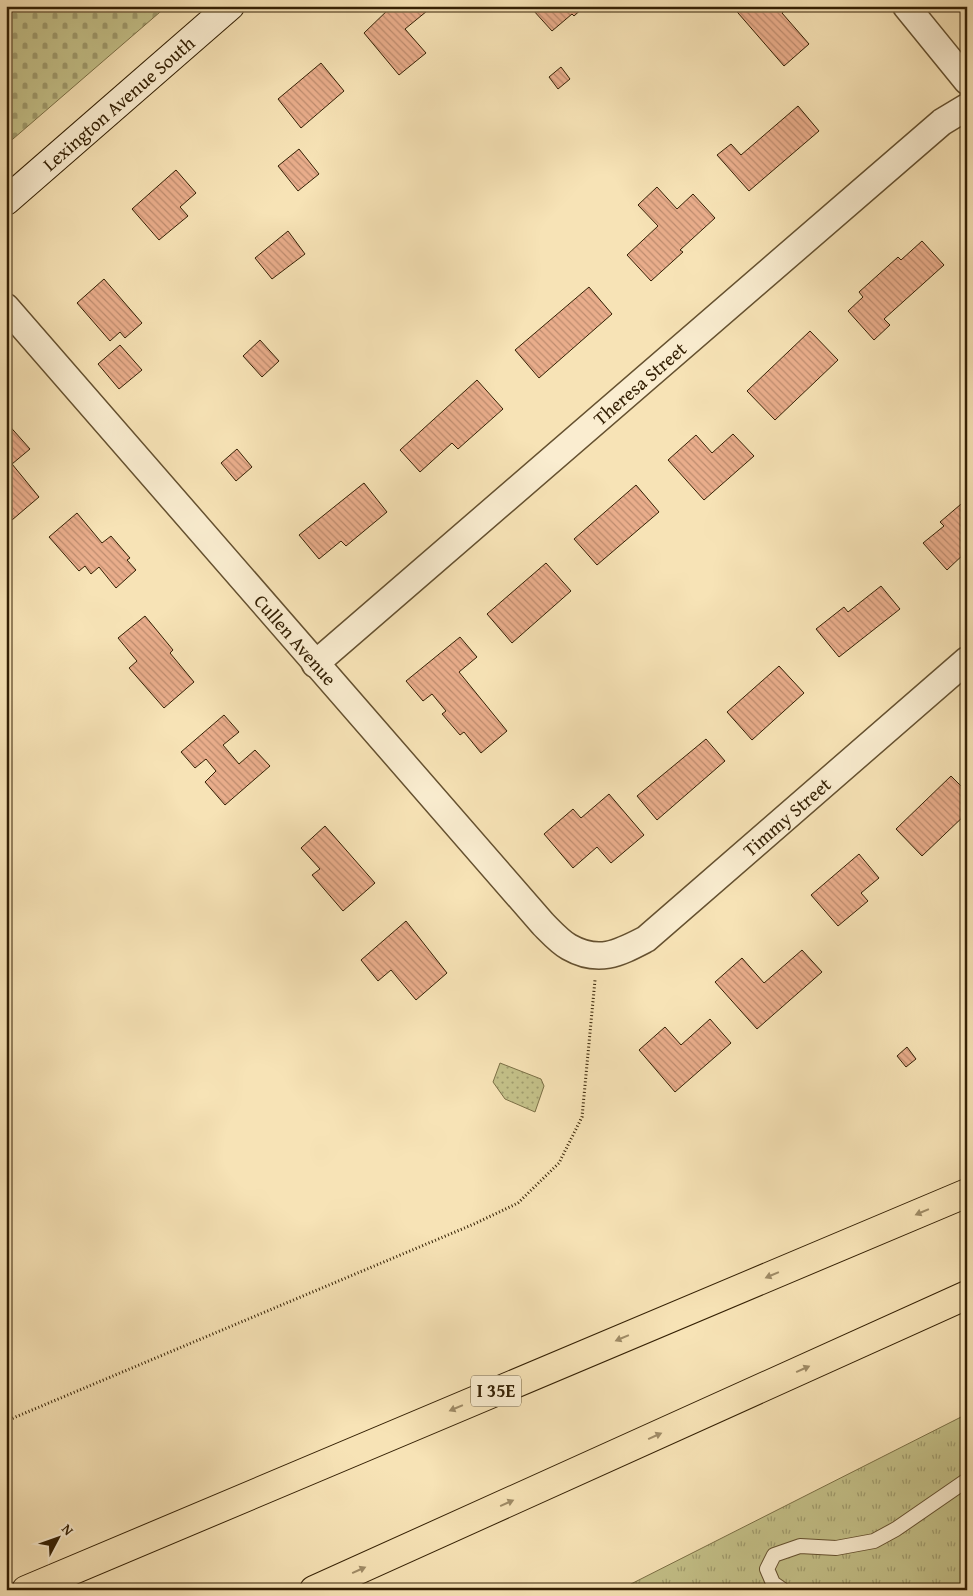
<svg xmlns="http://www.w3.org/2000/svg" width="973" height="1596" viewBox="0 0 973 1596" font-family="'Gentium Book Plus',serif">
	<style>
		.grass { fill: url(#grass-tufts); stroke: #7c7046 }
		.cemetery { fill: url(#cemetery-stones); stroke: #7c7046 }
		.park { fill: url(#park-dots); stroke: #7c7046 }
		.building { fill: url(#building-back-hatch); stroke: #342004 }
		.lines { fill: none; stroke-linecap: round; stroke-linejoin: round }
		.lane-casing { stroke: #655130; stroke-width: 16 }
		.street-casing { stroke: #655130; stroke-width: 29 }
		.secondary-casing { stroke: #342004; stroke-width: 30 }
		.highway-casing { stroke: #342004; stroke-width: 30 }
		.path { stroke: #342004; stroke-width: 3; stroke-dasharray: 1 2.5; stroke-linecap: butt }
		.lane { stroke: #faedd0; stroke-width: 14 }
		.street { stroke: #faedd0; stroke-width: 26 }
		.secondary { stroke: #faedd0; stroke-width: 28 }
		.highway { stroke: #f7e3b6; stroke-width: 28 }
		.oneway { fill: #9f8b66 }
		.labels { text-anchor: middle; stroke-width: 5; stroke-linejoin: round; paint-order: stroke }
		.shield { fill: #faedd0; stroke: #6f5e41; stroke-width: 1 }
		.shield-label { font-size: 18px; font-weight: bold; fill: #342004 }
		.street-label { font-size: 19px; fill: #342004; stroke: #faedd0 }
	</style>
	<defs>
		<pattern id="grass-tufts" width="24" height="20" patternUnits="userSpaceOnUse" patternTransform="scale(1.25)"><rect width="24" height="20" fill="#c4c189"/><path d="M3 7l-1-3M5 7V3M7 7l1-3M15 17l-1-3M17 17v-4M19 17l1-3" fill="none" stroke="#a09c6e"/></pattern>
		<pattern id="cemetery-stones" width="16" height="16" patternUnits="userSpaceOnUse" patternTransform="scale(1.25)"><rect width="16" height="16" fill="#c4c189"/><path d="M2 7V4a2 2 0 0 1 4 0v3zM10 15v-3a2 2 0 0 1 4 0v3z" fill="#a09c6e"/></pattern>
		<pattern id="park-dots" width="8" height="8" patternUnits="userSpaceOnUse" patternTransform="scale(1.25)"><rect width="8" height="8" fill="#c4c189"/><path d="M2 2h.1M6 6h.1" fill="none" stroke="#a09c6e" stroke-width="1.8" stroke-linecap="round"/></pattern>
		<pattern id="building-back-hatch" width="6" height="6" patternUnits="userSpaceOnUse" patternTransform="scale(1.25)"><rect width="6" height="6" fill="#e9ad8b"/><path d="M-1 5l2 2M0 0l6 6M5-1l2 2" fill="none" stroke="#be8c6f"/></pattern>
	</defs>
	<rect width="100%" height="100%" fill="#f7e3b6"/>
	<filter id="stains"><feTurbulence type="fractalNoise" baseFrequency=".004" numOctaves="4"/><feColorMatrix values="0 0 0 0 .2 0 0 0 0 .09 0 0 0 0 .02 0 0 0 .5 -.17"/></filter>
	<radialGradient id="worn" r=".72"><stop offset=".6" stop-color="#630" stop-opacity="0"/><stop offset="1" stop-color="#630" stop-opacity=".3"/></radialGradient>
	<path class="grass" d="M967,1414v176h-336l-4,-4z"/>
	<path class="cemetery" d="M6,6h161l-161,139z"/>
	<path class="park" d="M500,1063l41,16 3,7 -9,26 -30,-13 -12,-17z"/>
	<g class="building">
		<path d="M392,6h30l5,5 -22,18 21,24 -27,22 -35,-42z"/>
		<path d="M538,6h47l-11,10 -2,-2 -20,17 -19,-21z"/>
		<path d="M732,6h58l-8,7 27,31 -25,22z"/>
		<path d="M321,63l23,28 -43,37 -23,-29z"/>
		<path d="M561,67l9,12 -12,10 -9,-12z"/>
		<path d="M798,106l21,25 -70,60 -32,-36 14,-11 10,11z"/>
		<path d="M299,149l20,25 -21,17 -20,-25z"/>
		<path d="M176,170l20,23 -16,14 8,9 -29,24 -27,-31z"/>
		<path d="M657,187l20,22 16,-15 22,24 -35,32 3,2 -32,29 -24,-26 31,-29 -20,-21z"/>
		<path d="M288,231l17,23 -33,25 -17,-21z"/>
		<path d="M922,241l22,24 -60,54 6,6 -16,15 -26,-29 15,-14 -4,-5 39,-35 3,3z"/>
		<path d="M104,279l38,44 -17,15 -5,-6 -10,9 -33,-38z"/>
		<path d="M589,287l23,27 -73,64 -24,-28z"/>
		<path d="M810,331l28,29 -63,60 -28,-29z"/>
		<path d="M260,340l19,21 -17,16 -19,-21z"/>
		<path d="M120,345l22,25 -23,19 -21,-25z"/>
		<path d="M477,380l26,29 -45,40 -6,-6 -32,29 -20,-22z"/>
		<path d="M6,422l24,27 -18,15 27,33 -27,23 -6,-7z"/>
		<path d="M733,434l21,22 -50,44 -36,-40 28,-25 16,18z"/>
		<path d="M237,449l15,18 -16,14 -15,-18z"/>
		<path d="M364,483l23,29 -41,34 -5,-5 -22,18 -20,-24z"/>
		<path d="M636,485l23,27 -62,53 -23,-26z"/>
		<path d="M967,499v52l-20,19 -24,-27 21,-17 -4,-4z"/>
		<path d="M77,513l25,30 9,-7 19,22 -3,2 9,10 -20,18 -17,-21 -8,7 -6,-8 -6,5 -30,-34z"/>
		<path d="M546,563l25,28 -59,52 -25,-29z"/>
		<path d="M881,586l19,23 -61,48 -23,-28 28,-22 4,5z"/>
		<path d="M145,616l28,34 -3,3 24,29 -30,26 -35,-40 8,-7 -19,-23z"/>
		<path d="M460,637l17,20 -18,15 48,59 -26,22 -17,-21 -4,3 -18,-21 4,-3 -14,-17 -9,7 -17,-20z"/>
		<path d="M779,666l25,27 -52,47 -25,-28z"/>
		<path d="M224,715l15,17 -16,13 16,19 16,-14 15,16 -45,39 -20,-23 11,-11 -10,-12 -11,9 -14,-16z"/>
		<path d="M706,739l19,22 -68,59 -20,-24z"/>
		<path d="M951,776l16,16v21l-45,43 -26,-27z"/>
		<path d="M609,794l35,41 -33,28 -14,-16 -24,21 -29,-34 29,-25 8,9z"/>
		<path d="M325,826l50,57 -32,28 -31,-36 8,-6 -19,-21z"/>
		<path d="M859,854l20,24 -18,15 7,8 -30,25 -27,-31z"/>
		<path d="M406,921l41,52 -31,27 -25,-30 -13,11 -17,-21z"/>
		<path d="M802,950l20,22 -65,57 -42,-47 27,-24 22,25z"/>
		<path d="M710,1019l21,24 -56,49 -36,-42 26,-23 16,18z"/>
		<path d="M907,1047l9,12 -10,8 -9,-11z"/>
	</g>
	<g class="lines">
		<defs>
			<path id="lane" d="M783,1590l-10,-7 -6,-14 7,-14 26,-9 36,2 38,-7 22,-12 71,-49"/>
			<g id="street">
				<path d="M906,6l61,75"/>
				<path id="s1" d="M6,307l537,617c8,8 17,18 26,23 30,17 50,6 77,-8l321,-279"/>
				<path id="s2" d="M315,664l627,-542 25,-15"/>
			</g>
			<g id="secondary">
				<path id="s3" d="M6,201l224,-195"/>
			</g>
			<g id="highway">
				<path d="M26,1590l941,-397"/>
				<path d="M314,1590l653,-295"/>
			</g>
		</defs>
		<use href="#lane" class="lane-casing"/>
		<use href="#street" class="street-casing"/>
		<use href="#secondary" class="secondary-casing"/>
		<use href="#highway" class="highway-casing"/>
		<path class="path" d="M6,1421l468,-197 44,-21 41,-40 23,-46 13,-137"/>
		<use href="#lane" class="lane"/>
		<use href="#street" class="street"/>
		<use href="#secondary" class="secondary"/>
		<use href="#highway" class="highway"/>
	</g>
	<defs><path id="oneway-solid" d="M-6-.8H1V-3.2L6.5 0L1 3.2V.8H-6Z" transform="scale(1.25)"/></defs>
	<g class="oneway">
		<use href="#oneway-solid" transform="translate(922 1212) rotate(157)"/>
		<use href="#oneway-solid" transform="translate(772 1275) rotate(157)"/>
		<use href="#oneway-solid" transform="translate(622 1338) rotate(157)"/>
		<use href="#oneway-solid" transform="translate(803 1369) rotate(-24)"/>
		<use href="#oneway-solid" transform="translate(456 1408) rotate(157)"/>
		<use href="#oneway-solid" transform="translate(655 1436) rotate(-24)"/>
		<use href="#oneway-solid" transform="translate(507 1503) rotate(-24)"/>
		<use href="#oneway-solid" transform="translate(359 1570) rotate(-24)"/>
	</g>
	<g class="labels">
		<rect class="shield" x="471" y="1375.5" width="50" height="31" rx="4"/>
		<g class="shield-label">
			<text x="496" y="1397">I 35E</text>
		</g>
		<g class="street-label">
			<text dy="7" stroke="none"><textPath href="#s3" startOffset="149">Lexington Avenue South</textPath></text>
			<text dy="7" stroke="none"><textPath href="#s2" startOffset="429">Theresa Street</textPath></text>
			<text dy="7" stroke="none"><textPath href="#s1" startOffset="441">Cullen Avenue</textPath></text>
			<text dy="7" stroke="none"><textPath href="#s1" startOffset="1121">Timmy Street</textPath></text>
		</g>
	</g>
	<rect width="973" height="1596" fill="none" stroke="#f7e3b6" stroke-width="25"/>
	<rect x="8" y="8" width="958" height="1581" fill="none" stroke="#342004" stroke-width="2.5"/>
	<rect x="12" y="12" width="948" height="1571" fill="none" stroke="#342004"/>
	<g transform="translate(58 1538) rotate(49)" stroke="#faedd0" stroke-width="4" paint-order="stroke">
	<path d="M0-4L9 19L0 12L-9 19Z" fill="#342004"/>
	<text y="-8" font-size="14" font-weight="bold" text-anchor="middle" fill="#342004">N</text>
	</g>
	<rect width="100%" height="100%" filter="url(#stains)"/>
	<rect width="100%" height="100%" fill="url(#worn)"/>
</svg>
